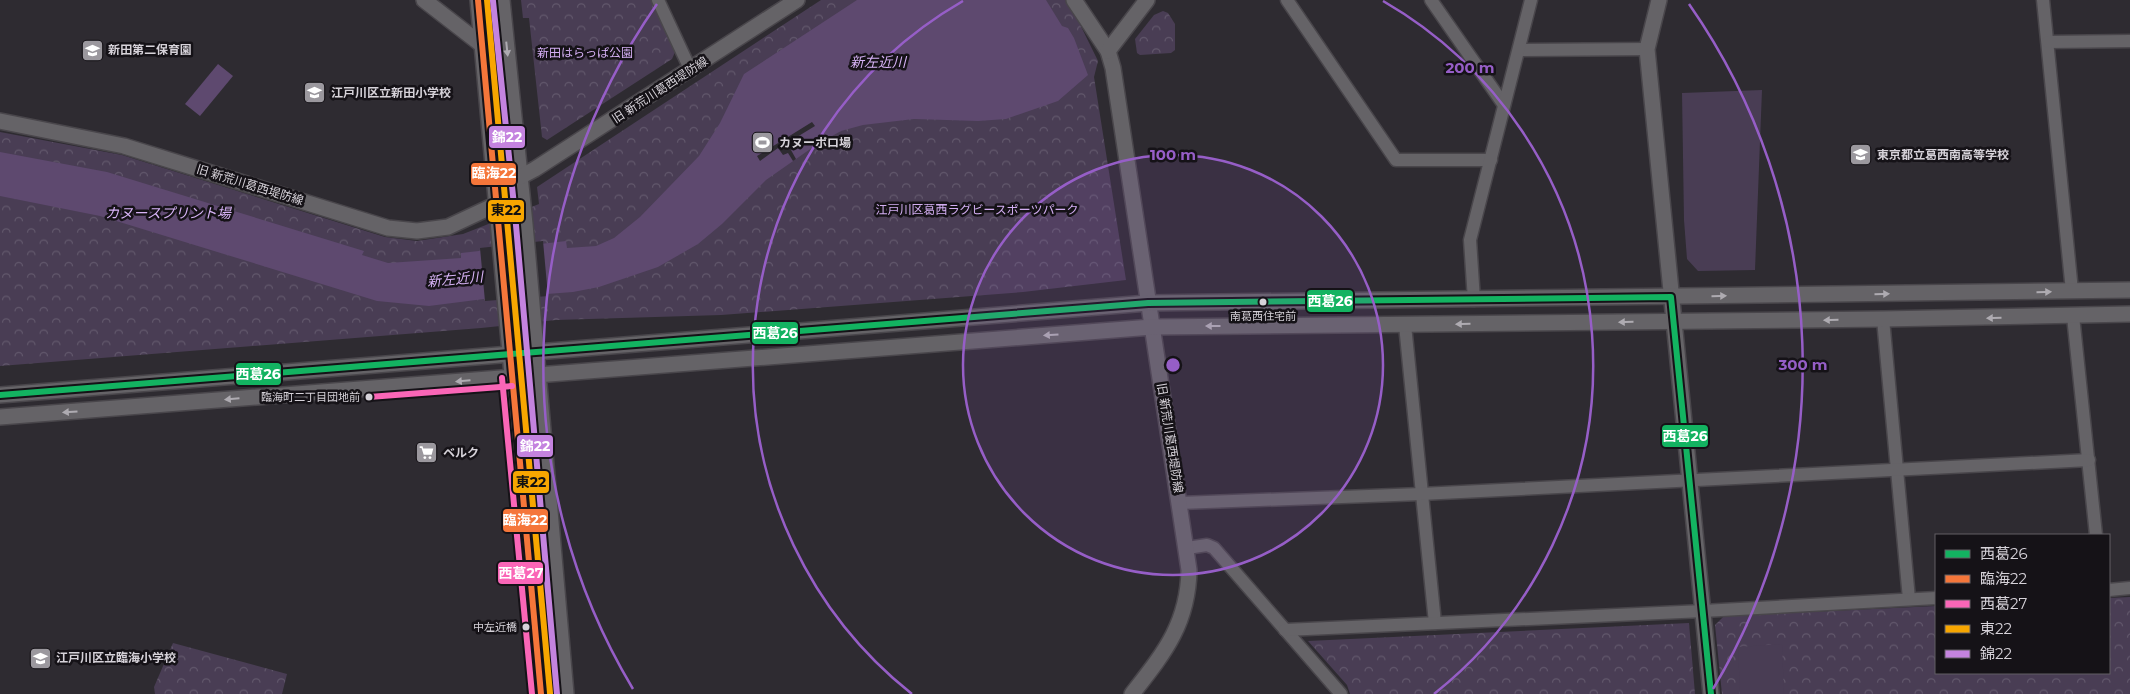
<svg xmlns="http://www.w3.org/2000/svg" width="2130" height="694" viewBox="0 0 2130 694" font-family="Montserrat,'Noto Sans JP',sans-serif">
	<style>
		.forest { fill: url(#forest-crowns) }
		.pitch { fill: #493d54 }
		.water { fill: #5e496f }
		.pier { fill: #2e2b31 }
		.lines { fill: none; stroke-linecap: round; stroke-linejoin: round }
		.minor-casing { stroke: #49464b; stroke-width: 15 }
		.tertiary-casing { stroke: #49464b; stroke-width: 18 }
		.minor { stroke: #656367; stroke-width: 12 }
		.tertiary { stroke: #656367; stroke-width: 15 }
		.bus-1-casing { stroke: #151217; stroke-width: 10 }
		.bus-2-casing { stroke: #151217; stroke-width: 10 }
		.bus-3-casing { stroke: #151217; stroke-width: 10 }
		.bus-4-casing { stroke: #151217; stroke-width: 10 }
		.bus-5-casing { stroke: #151217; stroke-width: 10 }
		.bus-1 { stroke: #13b361; stroke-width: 6 }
		.bus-2 { stroke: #f5763a; stroke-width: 6 }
		.bus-3 { stroke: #fa66b7; stroke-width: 6 }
		.bus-4 { stroke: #f7a600; stroke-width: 6 }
		.bus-5 { stroke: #c483df; stroke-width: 6 }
		.oneway { fill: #aeabb1 }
		.ring { fill: none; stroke: #965ec7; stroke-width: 2.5 }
		.bus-dot { fill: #d6d2d9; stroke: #151217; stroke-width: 2 }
		.labels { text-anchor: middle; stroke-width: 5; stroke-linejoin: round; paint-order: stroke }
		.bus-label { font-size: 11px; fill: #d6d2d9; stroke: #151217; text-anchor: end }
		.poi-label { font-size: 12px; font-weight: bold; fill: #d6d2d9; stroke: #151217; text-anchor: start }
		.park-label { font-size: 12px; fill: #d3aef2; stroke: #151217 }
		.street-label { font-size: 12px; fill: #d6d2d9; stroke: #151217 }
		.water-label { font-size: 14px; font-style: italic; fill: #d7b3f6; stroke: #151217 }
		.centre { fill: #965ec7; stroke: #151217; stroke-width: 2.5 }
		.ring-label { font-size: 15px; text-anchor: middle; font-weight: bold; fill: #965ec7; stroke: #151217; stroke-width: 5; stroke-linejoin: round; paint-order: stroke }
		.line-badge { stroke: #151217; stroke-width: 2 }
		.badge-label { font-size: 14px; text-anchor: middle; font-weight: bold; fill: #fff }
		.pale-badge-label { font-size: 14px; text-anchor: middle; font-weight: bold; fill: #111 }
	</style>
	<defs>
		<pattern id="forest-crowns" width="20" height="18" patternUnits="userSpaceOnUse" patternTransform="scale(1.25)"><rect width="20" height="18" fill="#493d54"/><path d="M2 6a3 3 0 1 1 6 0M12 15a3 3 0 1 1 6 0" fill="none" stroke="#62586c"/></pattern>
	</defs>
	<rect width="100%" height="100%" fill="#2e2b31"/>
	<g class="forest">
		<path d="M521,0h131l23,52 -3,7 -125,81 -5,-3 -13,-119h-6z"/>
		<path d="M821,0h247l30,61 -4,16 32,203 -103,12 -302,23 -165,5 -75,8 -481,38v-234l122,23 263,82 32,4 46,-7 76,-30 -2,-17z"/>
		<path d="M1163,11l5,2 7,11v26l-4,3 -31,2 -3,-2 -2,-14 19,-24z"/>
		<path d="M2130,597v97h-408l-7,-69 9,-9 212,-10v67h173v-75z"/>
		<path d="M1689,623l6,71h-345l-3,-9 -39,-44z"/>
		<path d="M173,643l114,31 -5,20h-127l-1,-7z"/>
	</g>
	<g class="pitch">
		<path d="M1762,90l-7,180 -57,1 -11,-12 -3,-39 -2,-127z"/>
		<path d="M1782,644l2,50h-44l-2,-47z"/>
	</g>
	<g class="water">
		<path d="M857,0h189l16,26 6,2 6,10 14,37 -30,26 -52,18 -28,2 -64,-2 -51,6 -22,6 -25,14 -50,35 -44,44 -24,20 -40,23 -59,20 -26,5 -89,7 -55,7 -52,-5 -277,-85 -100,-20v-44l107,20 257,79 -2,4 26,8 73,-5v-5l105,-12 1,7 29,-2 18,-8 26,-21 59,-61 21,-33 24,-49z"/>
		<path d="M218,64l15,12 -33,40 -15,-12z"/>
	</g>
	<g class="pier">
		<path d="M812,122l3,4 -18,11 5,7 -11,6 5,9 -3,2 -5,-8 -5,2 -5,-7 -18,13 -3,-5z"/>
		<path d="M543,241l5,55 -63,5 -5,-53z"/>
	</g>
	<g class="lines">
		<defs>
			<g id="minor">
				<path d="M658,0l33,71"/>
				<path d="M1287,0l109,160h95"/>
				<path d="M1431,0l73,105"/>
				<path d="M2043,0l29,291"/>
				<path d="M2048,42l82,-1"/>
				<path d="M1519,50l128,-1"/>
				<path d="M1474,300l-4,-60 61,-240"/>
				<path d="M2073,316l23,219"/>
				<path d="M1883,319l26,280"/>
				<path d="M1405,325l30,298"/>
				<path d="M1180,503l241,-9 668,-34"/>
				<path d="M1187,548l20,-3 7,3 127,146"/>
				<path d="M2109,590l21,-2"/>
				<path d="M1285,630l418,-19 233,-13"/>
			</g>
			<g id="tertiary">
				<path d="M424,0l58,45"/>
				<path d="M478,0l63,694"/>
				<path d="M502,0l23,224 41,470"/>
				<path d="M1074,0l34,51 5,17 76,502c-1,54 -25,83 -57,124"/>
				<path d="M1659,0l-12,49 64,645"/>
				<path d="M1108,51l39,-51"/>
				<path d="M0,121l124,25 264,82 29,3 31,-4 49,-23"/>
				<path d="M520,177l15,-8 262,-169"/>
				<path d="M0,395l1148,-92 982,-13"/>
				<path d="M0,417l1152,-90 731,-8 247,-5"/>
			</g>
		</defs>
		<use href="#minor" class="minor-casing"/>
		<use href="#tertiary" class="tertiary-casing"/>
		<use href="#minor" class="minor"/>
		<use href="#tertiary" class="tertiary"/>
		<defs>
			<path id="bus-1" d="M0,395l1148,-92 523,-6 40,397"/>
			<path id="bus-2" d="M478,0l63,694"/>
			<g id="bus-3">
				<path d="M502,378l30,316"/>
				<path d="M369,397l143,-11"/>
			</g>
			<path id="bus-4" d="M487,0l63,693"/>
			<path id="bus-5" d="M493,1l23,224 41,469"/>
		</defs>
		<use href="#bus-1" class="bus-1-casing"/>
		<use href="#bus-2" class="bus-2-casing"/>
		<use href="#bus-3" class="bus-3-casing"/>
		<use href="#bus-4" class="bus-4-casing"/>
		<use href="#bus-5" class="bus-5-casing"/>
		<use href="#bus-1" class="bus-1"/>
		<use href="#bus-2" class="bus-2"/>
		<use href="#bus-3" class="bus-3"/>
		<use href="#bus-4" class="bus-4"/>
		<use href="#bus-5" class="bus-5"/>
	</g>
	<defs><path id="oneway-solid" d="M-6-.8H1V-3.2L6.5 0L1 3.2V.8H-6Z" transform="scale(1.25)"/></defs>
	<g class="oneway">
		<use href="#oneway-solid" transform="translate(507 49) rotate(84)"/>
		<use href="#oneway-solid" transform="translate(2044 292) rotate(-1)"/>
		<use href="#oneway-solid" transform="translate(1882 294) rotate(-1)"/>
		<use href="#oneway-solid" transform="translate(1719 296) rotate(-1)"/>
		<use href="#oneway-solid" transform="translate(1994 318) rotate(179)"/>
		<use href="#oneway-solid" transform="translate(1831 320) rotate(179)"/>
		<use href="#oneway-solid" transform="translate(1626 322) rotate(179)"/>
		<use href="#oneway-solid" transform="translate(1463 324) rotate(179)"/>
		<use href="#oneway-solid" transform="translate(1213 326) rotate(180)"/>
		<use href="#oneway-solid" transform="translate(1051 335) rotate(176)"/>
		<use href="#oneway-solid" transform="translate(463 381) rotate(175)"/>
		<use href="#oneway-solid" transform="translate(232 399) rotate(175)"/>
		<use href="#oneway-solid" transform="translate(70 412) rotate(176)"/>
	</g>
	<circle cx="1173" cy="365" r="210" fill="#965ec7" fill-opacity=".12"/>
	<g class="ring">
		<circle cx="1173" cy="365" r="210"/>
		<path d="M912 694A420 420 0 0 1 963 1M1383 1A420 420 0 0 1 1434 694"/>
		<path d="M633 689A630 630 0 0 1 657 4M1689 4A630 630 0 0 1 1713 689"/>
	</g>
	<defs>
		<symbol id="school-square" viewBox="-11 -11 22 22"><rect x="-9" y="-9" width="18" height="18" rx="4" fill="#9b989e" stroke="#151217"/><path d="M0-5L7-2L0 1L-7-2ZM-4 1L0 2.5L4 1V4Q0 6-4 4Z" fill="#fff"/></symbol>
		<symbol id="stadium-square" viewBox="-11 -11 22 22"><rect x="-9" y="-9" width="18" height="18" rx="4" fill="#9b989e" stroke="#151217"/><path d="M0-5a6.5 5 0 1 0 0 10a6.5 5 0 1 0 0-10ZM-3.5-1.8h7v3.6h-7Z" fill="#fff"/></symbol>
		<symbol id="supermarket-square" viewBox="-11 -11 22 22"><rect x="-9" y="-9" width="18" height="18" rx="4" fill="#9b989e" stroke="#151217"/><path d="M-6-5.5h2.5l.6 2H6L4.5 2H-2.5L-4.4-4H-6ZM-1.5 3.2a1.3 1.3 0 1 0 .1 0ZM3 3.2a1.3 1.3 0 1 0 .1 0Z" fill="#fff"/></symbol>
	</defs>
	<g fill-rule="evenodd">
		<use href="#school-square" x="80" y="38" width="25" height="25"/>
		<use href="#school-square" x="302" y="80" width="25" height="25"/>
		<use href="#stadium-square" x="750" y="130" width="25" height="25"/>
		<use href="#school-square" x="1848" y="142" width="25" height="25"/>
		<use href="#supermarket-square" x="414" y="440" width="25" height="25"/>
		<use href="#school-square" x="28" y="646" width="25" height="25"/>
	</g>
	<g class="bus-dot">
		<circle cx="1263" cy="302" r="4.5"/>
		<circle cx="369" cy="397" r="4.5"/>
		<circle cx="526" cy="627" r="4.5"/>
	</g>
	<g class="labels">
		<g class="bus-label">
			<text x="1263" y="320" text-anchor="middle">南葛西住宅前</text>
			<text x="360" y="401">臨海町二丁目団地前</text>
			<text x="517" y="631">中左近橋</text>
		</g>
		<g class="poi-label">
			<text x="108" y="54">新田第二保育園</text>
			<text x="331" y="97">江戸川区立新田小学校</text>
			<text x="779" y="147">カヌーポロ場</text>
			<text x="1877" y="159">東京都立葛西南高等学校</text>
			<text x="443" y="457">ベルク</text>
			<text x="56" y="662">江戸川区立臨海小学校</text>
		</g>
		<g class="park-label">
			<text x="585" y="57">新田はらっぱ公園</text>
			<text x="977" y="214">江戸川区葛西ラグビースポーツパーク</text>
		</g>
		<g class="street-label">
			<text transform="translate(660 90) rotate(-33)" y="4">旧 新荒川葛西堤防線</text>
			<text transform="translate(250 185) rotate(17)" y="4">旧 新荒川葛西堤防線</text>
			<text transform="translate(1170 438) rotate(81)" y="4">旧 新荒川葛西堤防線</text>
		</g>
		<g class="water-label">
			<text x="878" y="67">新左近川</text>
			<text x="168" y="218">カヌースプリント場</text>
			<text transform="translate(455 279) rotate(-5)" y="5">新左近川</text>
		</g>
	</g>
	<circle cx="1173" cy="365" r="8" class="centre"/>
	<g class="ring-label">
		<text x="1470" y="73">200 m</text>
		<text x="1173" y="160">100 m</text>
		<text x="1803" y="370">300 m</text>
	</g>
	<g class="line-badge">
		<rect x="488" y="125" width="38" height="24" rx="5" fill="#c483df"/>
		<rect x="470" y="162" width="47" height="24" rx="5" fill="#f5763a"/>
		<rect x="487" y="199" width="38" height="24" rx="5" fill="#f7a600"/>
		<rect x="1306" y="289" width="48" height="24" rx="5" fill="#13b361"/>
		<rect x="751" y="321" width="48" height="24" rx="5" fill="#13b361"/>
		<rect x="235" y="362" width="47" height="24" rx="5" fill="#13b361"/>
		<rect x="1661" y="424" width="48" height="24" rx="5" fill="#13b361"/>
		<rect x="516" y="434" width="38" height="24" rx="5" fill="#c483df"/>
		<rect x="512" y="470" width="38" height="24" rx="5" fill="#f7a600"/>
		<rect x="502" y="508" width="47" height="25" rx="5" fill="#f5763a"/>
		<rect x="497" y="561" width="47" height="24" rx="5" fill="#fa66b7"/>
	</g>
	<g class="badge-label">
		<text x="507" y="142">錦22</text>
		<text x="494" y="178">臨海22</text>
		<text x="1330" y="306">西葛26</text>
		<text x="775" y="338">西葛26</text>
		<text x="258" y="379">西葛26</text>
		<text x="1685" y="441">西葛26</text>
		<text x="535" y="451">錦22</text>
		<text x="525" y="525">臨海22</text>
		<text x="521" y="578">西葛27</text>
	</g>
	<g class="pale-badge-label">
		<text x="506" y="215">東22</text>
		<text x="531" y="487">東22</text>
	</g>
	<rect x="1935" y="534" width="175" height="140" fill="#151217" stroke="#625f65"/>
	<rect x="1945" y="550" width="25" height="8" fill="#13b361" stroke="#625f65"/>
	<text x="1980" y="559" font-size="15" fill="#d6d2d9">西葛26</text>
	<rect x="1945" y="575" width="25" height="8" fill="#f5763a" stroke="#625f65"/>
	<text x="1980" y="584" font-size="15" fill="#d6d2d9">臨海22</text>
	<rect x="1945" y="600" width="25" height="8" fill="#fa66b7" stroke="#625f65"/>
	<text x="1980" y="609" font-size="15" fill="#d6d2d9">西葛27</text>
	<rect x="1945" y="625" width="25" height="8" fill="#f7a600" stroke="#625f65"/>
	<text x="1980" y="634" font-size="15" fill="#d6d2d9">東22</text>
	<rect x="1945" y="650" width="25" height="8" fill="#c483df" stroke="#625f65"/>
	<text x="1980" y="659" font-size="15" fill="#d6d2d9">錦22</text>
</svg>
